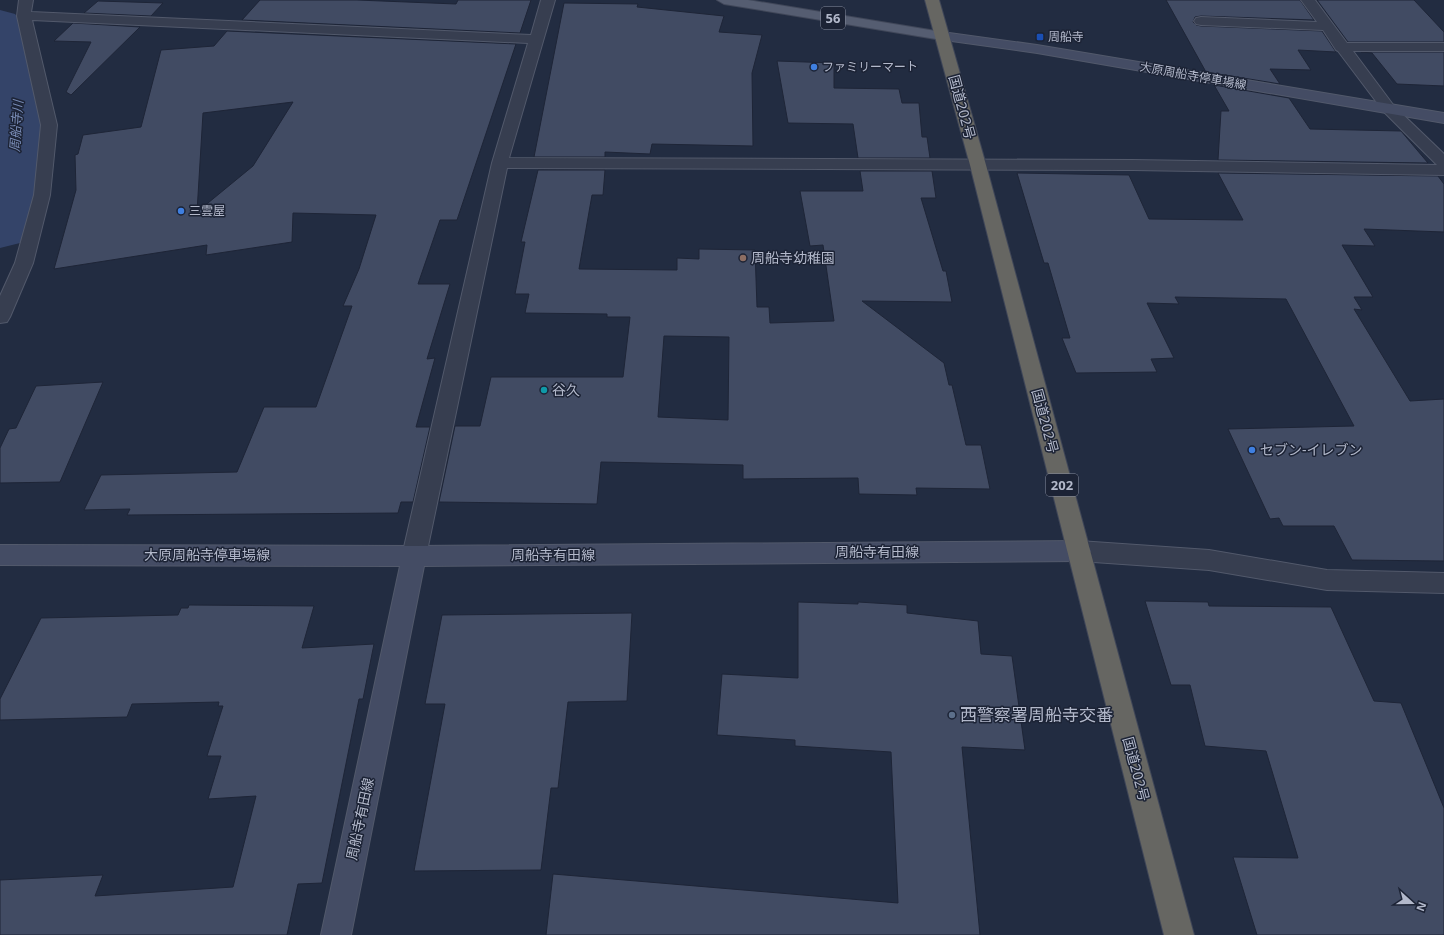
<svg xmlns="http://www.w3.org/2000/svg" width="1444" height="935" viewBox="0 0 1444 935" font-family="'Noto Sans','Noto Sans JP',sans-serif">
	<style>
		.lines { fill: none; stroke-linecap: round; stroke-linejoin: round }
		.river { fill: #344469; fill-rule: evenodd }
		.building { fill: #414b63; stroke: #1e2537; fill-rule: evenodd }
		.minor-casing { stroke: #52596b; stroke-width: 2 }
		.secondary-casing { stroke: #52596b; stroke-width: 2 }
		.primary-casing { stroke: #404759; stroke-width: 2 }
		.trunk-casing { stroke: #3f4658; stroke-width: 2 }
		.minor { fill: #373e50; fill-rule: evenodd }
		.secondary { fill: #444c64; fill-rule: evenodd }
		.primary { fill: #555d71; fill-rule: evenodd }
		.trunk { fill: #666662; fill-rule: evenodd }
		.transit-dot { fill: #1a4fb4; stroke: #1c2335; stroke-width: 1.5 }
		.shop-dot { fill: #3f7fe0; stroke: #1c2335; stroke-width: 1.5 }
		.education-dot { fill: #8d6e63; stroke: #1c2335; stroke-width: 1.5 }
		.culture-dot { fill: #0f9aa8; stroke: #1c2335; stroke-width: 1.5 }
		.service-dot { fill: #5c6f8a; stroke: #1c2335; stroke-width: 1.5 }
		.labels { text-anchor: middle; stroke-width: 3; stroke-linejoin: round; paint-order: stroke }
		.far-poi-label { font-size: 12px; fill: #b3b9cb; stroke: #1c2335; text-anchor: start }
		.far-street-label { font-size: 12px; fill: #b3b9cb; stroke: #1c2335 }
		.shield { fill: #1c2335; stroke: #868c9e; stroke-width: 1 }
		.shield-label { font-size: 13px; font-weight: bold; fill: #b3b9cb }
		.far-water-label { font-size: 13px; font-style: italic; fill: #788bb5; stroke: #1c2335 }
		.street-label { font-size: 14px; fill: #b3b9cb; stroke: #1c2335 }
		.poi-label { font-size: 14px; fill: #b3b9cb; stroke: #1c2335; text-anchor: start }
		.near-poi-label { font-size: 17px; fill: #b3b9cb; stroke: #1c2335; text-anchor: start }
	</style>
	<rect width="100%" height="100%" fill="#222c41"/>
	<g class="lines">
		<path class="river" d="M0,10l15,4 7,9 3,16 18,41 -5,120 -10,31 -8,12 -20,5z"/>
	</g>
	<g class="building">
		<path d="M260,0h97l99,4 2,-4h73l-11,33 -278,-13z"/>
		<path d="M1166,0h134l14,20 -113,-4 -6,1 -2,5 3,3 5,1 121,5 14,21 -38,-2 13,20 -41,-1 10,15 -74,-12z"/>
		<path d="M1317,0h97l30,32v10h-96z"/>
		<path d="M98,1l65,2 -12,13 -67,-3z"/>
		<path d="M564,3l74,1 -1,3 87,9 -5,16 43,3 -10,38 1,73 -101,-2 -2,10 -45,-2v5h-71z"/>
		<path d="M73,23l67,4 -69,68 -5,-3 25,-50 -37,-1z"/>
		<path d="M227,31l289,13 -59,176h-17l-22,64h32l-23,75 8,-1 -19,69h14l-17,75h-12l-3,11 -271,2 3,-6 -46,1 17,-35 136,-3 27,-65h52l36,-101h-9l16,-37 17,-54 -83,-2 -1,29 -86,13 1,-10 -153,24 22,-79 -1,-35 3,-1 5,-19 58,-8 20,-77 53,-4zM293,102l-40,64 -56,46 6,-99z"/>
		<path d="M1361,52h83v34l-47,-2 -25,-31z"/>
		<path d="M777,61l57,2v25l65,1 3,14h17l3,34h5l3,21h-72l-5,-34 -65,-1z"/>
		<path d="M1214,85l75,13 21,31 91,2 27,32 -210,-3 3,-49h8z"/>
		<path d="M538,170h67l-2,25h-11l-13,74 98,1v-12l22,1v-10l56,1 2,57h12l1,16 64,-2 -11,-76 -13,1 -10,-55h63l-3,-20h72l4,27h-15l22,73h3l6,31 -90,-1 82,62 5,22h3l14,60h15l9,44 -74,-1 1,7 -58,-1 -1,-16 -115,1v-14l-142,-3 -4,42 -158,-2 16,-76h25l11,-49h132l7,-60h-23v-3l-82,-1 4,-19h-14l10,-52h-4zM664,336l65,1 -1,83 -70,-3z"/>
		<path d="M1017,173l112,2 20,44 94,1 -25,-47 220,3 6,8v48l-80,-3 11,17 -33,-1 31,52h-19l8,13 -8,-1 56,92 34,-2v162l-92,-1 -18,-34h-51l-4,-8 -9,1 -42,-90 126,-3 -68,-127 -111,-2 4,7 -32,-1 27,55 -23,1 6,13 -81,1 -14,-35h8l-22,-75h-4z"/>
		<path d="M103,382l-43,100 -60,1v-35l9,-19 7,-1 20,-42z"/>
		<path d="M1145,601l63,1 1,4 122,1 43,94 27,2 43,105v127h-187l-24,-78 65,1 -32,-107 -61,-5 -15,-61h-19z"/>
		<path d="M798,602l60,2v-2l49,3v8l71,8 3,33 31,2 13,94 -63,-3 18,188h-434l7,-61 345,29 -7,-151 -96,-6v-6l-78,-5 5,-61 76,4z"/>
		<path d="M189,605l125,1 -12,42 72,-4 -11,55h-4l-37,184 -24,1 -11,51h-287v-55l103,-5 -8,21 138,-9 23,-91 -48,3 13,-43h-14l16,-50h-5l1,-4 -87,2 -5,13 -127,3v-21l41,-81 137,-3 3,-7h7z"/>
		<path d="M632,613l-5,88 -59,1 -10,86h-7l-10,82 -127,1 31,-167h-20l17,-89z"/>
	</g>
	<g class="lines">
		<defs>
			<g id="minor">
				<path d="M19,0h14l-2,12 500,23 10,-35h14l-46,158 624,2 304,5 -53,-53 -46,-61 -2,-1 -13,-20 -122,-5 -5,-1 -2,-3 2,-3 5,-1 116,5 -16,-22h14l32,43h97v8h-91l41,55 50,48v21l-311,-5 -626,-2 -81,388 -4,7 -8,3 -8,-3 -4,-7 90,-393 36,-120 -496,-23 25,105 -7,70 -17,68 -23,54 -3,5 -7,1v-27l15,-33 19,-68 7,-70 -24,-109z"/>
				<path d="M1079,541l130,9 118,20 117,3v20l-117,-3 -118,-20 -130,-9 -8,-3 -4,-7 4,-7z"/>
			</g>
			<g id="secondary">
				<path d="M942,32l95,13 407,68v10l-407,-70 -100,-14 -2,-3 2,-3z"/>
				<path d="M1079,541l8,3 4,7 -4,7 -8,3 -655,5 -73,369h-30l79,-369 -400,-1v-20l414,1z"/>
			</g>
			<path id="primary" d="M717,0h31l194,32 5,1 2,3 -2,3 -5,1 -218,-36z"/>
			<path id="trunk" d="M925,0h14l47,165 208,770h-30l-194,-770z"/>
		</defs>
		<use href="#minor" class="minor-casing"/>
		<use href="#secondary" class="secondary-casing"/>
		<use href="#primary" class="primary-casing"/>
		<use href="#trunk" class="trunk-casing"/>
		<use href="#minor" class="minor"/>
		<use href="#secondary" class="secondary"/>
		<use href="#primary" class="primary"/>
		<use href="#trunk" class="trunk"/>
	</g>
	<rect class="transit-dot" x="1036" y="33" width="8" height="8" rx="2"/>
	<g class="shop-dot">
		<circle cx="814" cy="67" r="4"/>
		<circle cx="181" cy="211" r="4"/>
		<circle cx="1252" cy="450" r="4"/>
	</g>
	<circle class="education-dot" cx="743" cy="258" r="4"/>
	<circle class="culture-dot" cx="544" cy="390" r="4"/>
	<circle class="service-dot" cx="952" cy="715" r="4"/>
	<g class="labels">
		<g class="far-poi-label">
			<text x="1048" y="41">周船寺</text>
			<text x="822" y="71">ファミリーマート</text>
			<text x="189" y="215">三雲屋</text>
		</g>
		<g class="far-street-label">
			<text transform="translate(1193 76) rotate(10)" y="4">大原周船寺停車場線</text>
		</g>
		<g class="shield">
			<rect x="821" y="7" width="24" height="22" rx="3"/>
			<rect x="1046" y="474" width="32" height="22" rx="3"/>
		</g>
		<g class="shield-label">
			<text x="833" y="23">56</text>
			<text x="1062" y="490">202</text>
		</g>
		<g class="far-water-label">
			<text transform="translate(16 126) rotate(-86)" y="5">周船寺川</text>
		</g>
		<g class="street-label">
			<text transform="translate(962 107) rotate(75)" y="5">国道202号</text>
			<text transform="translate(1045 421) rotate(75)" y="5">国道202号</text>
			<text x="877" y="557">周船寺有田線</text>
			<text x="207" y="560">大原周船寺停車場線</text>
			<text x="553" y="560">周船寺有田線</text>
			<text transform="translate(1136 769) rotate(75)" y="5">国道202号</text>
			<text transform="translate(360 819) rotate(-78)" y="5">周船寺有田線</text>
		</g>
		<g class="poi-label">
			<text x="751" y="263">周船寺幼稚園</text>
			<text x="552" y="395">谷久</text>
			<text x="1260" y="455">セブン-イレブン</text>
		</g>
		<g class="near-poi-label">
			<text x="960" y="721">西警察署周船寺交番</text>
		</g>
	</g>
	<g transform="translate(1412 903) rotate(111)" stroke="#1c2335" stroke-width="3" paint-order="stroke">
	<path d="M0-3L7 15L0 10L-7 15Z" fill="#b3b9cb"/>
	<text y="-6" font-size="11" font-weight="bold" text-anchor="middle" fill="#b3b9cb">N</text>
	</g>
</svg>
